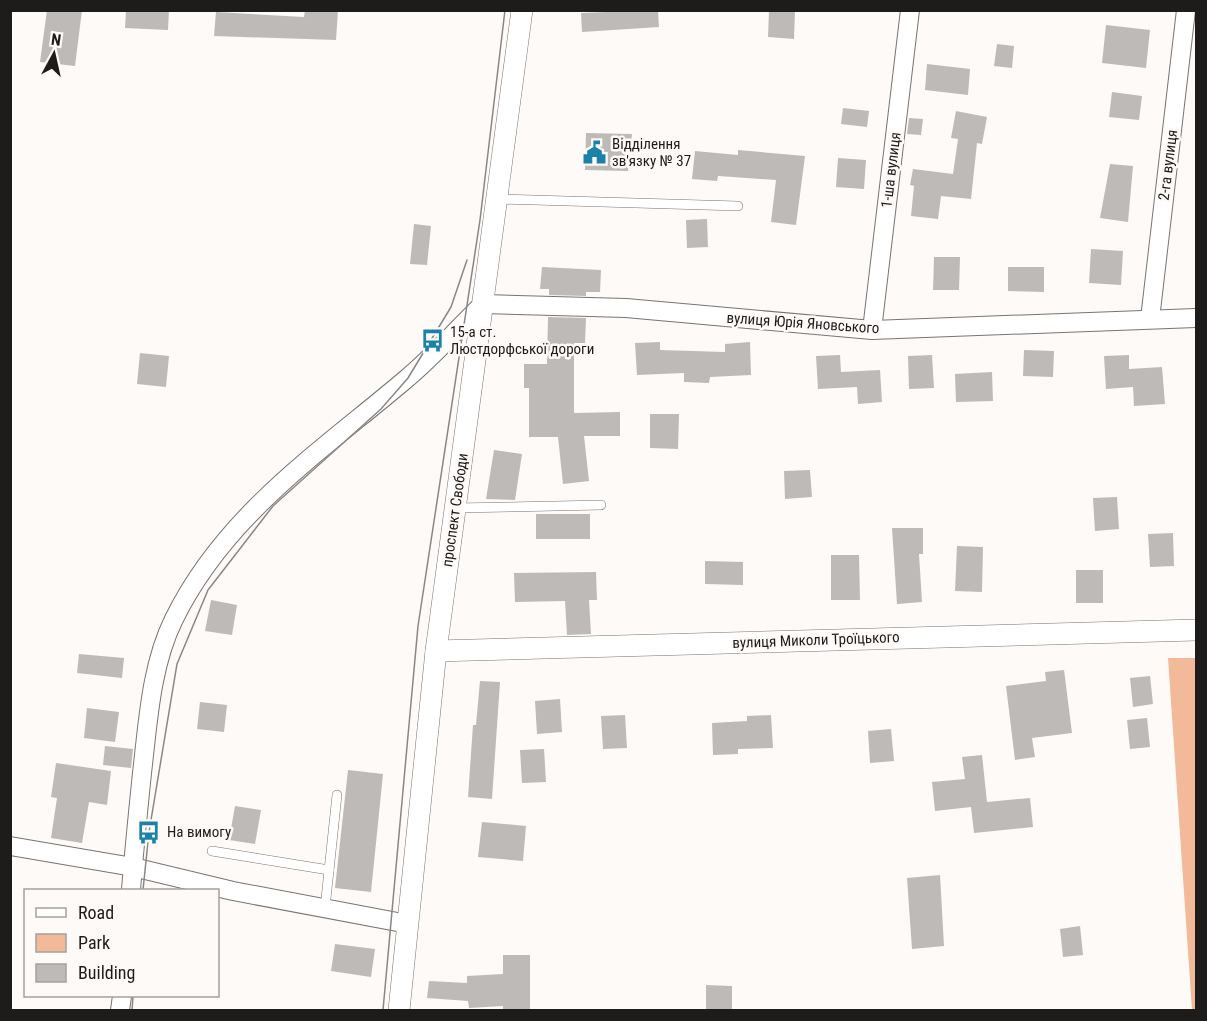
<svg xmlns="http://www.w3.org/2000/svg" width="1207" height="1021" viewBox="0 0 1207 1021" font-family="'Roboto Condensed',sans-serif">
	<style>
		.green { fill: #f3ba99 }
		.building { fill: #bebab8 }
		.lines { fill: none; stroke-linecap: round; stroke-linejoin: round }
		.service-casing { stroke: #787472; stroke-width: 10 }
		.minor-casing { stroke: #787472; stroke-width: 20 }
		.tertiary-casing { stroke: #787472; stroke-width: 22 }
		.service { stroke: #fff; stroke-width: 9 }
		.minor { stroke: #fff; stroke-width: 18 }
		.tertiary { stroke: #fff; stroke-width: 21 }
		.tram { stroke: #898785; stroke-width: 1.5 }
		.labels { text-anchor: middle; stroke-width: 5; stroke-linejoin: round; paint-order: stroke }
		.poi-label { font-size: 15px; fill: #1d1c1b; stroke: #fefaf8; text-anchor: start }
		.street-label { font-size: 15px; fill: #1d1c1b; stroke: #fefaf8 }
	</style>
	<rect width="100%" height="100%" fill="#fefaf8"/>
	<path class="green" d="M1168,658h28v352h-4z"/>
	<g class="building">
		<path d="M47,10h35l-7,56 -35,-4z"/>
		<path d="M126,10h43l-1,20 -43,-2z"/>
		<path d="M305,10h33l-2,30 -122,-4 2,-24 88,5z"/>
		<path d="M658,10l1,17 -77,5 -1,-19z"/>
		<path d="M769,10h26l-1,29 -26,-2z"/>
		<path d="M1106,25l44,5 -4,38 -44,-5z"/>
		<path d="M997,44l17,2 -2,22 -18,-2z"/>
		<path d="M927,64l43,5 -2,26 -43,-5z"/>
		<path d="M1112,92l30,4 -3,24 -30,-3z"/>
		<path d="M843,108l26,3 -2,16 -26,-3z"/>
		<path d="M956,111l31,6 -5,27 -5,-1 -6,56 -30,-3 -3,23 -27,-3 3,-30 -4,-1 3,-16 40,5 5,-35 -7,-1z"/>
		<path d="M909,118l14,1 -2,16 -14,-1z"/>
		<path d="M586,133l46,1 -4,37 -43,-1z"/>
		<path d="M738,150l67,6 -9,69 -25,-3 5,-42 -58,-4 -1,5 -25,-2 3,-28 43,4z"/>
		<path d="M838,158l28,2 -2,29 -28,-2z"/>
		<path d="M1110,164l23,2 -5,56 -28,-4z"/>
		<path d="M707,219l1,28 -21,1 -1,-28z"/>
		<path d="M414,224l17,2 -4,39 -17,-1z"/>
		<path d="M1091,249l32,2 -2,34 -32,-2z"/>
		<path d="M934,257h26l-1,33h-26z"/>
		<path d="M542,267l59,3 -1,22h-14v4l-37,-1v-6h-9z"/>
		<path d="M1008,267h36v25l-36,-1z"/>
		<path d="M548,317l38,1 -1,25h-11v70l46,-1v24h-36l5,45 -26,3 -5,-47h-29v-49h-5v-24h23z"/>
		<path d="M660,342v8l65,2v-8l25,-2 1,33 -41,2 -1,6 -25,-1v-9l-47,2 -2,-32z"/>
		<path d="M1024,350l30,1 -1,26 -30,-1z"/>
		<path d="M140,353l29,3 -3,31 -29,-3z"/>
		<path d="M840,355l1,17 39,-2 2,32 -24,2 -1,-17 -39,2 -2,-33z"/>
		<path d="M932,355l2,33 -25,1 -1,-33z"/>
		<path d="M1129,355v14l33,-2 3,37 -31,2 -1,-19 -27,2 -2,-33z"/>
		<path d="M992,372l1,29 -37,1 -1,-28z"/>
		<path d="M650,414h29l-1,35 -28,-1z"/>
		<path d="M494,450l28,4 -7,46 -29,-1z"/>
		<path d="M810,470l2,27 -27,2 -1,-28z"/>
		<path d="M1117,497l2,32 -24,2 -2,-33z"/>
		<rect x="536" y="514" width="54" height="25"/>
		<path d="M892,528h31v26h-4l3,48 -25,2z"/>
		<path d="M1173,533l1,33 -24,1 -2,-33z"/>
		<path d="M957,546l26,1 -1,45 -27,-1z"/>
		<path d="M831,555h28l1,45h-29z"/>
		<path d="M705,561l38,1v23l-38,-1z"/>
		<rect x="1076" y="570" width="27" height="33"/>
		<path d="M596,572l1,28h-8l2,34 -24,1 -2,-34 -50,1 -1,-29z"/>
		<path d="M211,600l26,5 -5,30 -27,-4z"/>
		<path d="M79,654l45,4 -2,20 -45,-5z"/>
		<path d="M1064,670l8,63 -40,5 3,19 -20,3 -9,-74 40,-5 -1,-9z"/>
		<path d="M1150,676l3,28 -20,3 -3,-29z"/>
		<path d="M480,681l20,1 -8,117 -24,-2 5,-72h3z"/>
		<path d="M560,699l2,33 -25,2 -2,-33z"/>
		<path d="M200,702l27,3 -3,27 -27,-3z"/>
		<path d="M87,708l32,4 -4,30 -31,-4z"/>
		<path d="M625,715l2,33 -24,1 -2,-33z"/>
		<path d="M771,715l2,33 -35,1v5l-25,1 -1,-32 35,-2v-5z"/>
		<path d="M1147,718l3,29 -20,2 -3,-29z"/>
		<path d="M891,729l3,32 -24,2 -2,-32z"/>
		<path d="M105,746l28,3 -2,19 -28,-3z"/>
		<path d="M544,749l2,33 -24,1 -2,-33z"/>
		<path d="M982,755l5,47 43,-4 3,29 -59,6 -3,-26 -36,4 -3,-29 33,-3 -3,-22z"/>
		<path d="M56,763l55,8 -4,34 -18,-3 -7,41 -31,-5 6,-40 -6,-1z"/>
		<path d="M348,770l35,4 -12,118 -36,-4z"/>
		<path d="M235,806l26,4 -6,34 -26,-4z"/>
		<path d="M482,822l44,4 -3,35 -45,-4z"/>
		<path d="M940,875l4,71 -32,3 -5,-71z"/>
		<path d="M1080,926l3,29 -20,2 -3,-28z"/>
		<path d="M335,944l40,5 -4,28 -40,-6z"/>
		<path d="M503,955h27v56h-27v-5l-34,2 -1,-7 -41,-3 2,-17 38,2v-7l36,-2z"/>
		<path d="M706,985l26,1v25h-26z"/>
	</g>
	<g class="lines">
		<defs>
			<g id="service">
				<path d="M497,199l241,7"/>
				<path d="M456,508l145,-3"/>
				<path d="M212,851l117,19"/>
				<path d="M325,908l12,-113"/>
			</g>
			<g id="minor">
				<path d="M1150,319l36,-309"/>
				<path d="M872,330l38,-320"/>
				<path d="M10,846l123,21 100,24 175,33"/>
				<path d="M131,890c3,-39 7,-78 11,-117 6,-51 9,-108 32,-154 51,-104 146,-167 231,-239 28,-23 52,-51 78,-76l143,4 246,22 324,-12"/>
				<path d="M120,1010l2,-14"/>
			</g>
			<g id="tertiary">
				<path d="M436,651l760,-21"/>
				<path d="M399,1010l37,-359 86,-641"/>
			</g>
		</defs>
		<use href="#service" class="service-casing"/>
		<use href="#minor" class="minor-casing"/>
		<use href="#tertiary" class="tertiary-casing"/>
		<use href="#service" class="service"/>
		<use href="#minor" class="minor"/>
		<use href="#tertiary" class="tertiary"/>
		<g class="tram">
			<path d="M143,890l6,-58 28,-168 31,-74 65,-84 108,-97 27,-31 43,-71 16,-47"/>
			<path d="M132,1010l1,-14"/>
			<path d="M383,1010l35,-384 62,-406 25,-210"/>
		</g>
	</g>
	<defs>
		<symbol id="civic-bare" viewBox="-9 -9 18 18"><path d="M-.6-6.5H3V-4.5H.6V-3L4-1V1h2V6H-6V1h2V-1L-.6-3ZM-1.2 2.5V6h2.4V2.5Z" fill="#1a81ab" stroke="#fefaf8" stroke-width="2.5" paint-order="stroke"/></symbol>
		<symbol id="bus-bare" viewBox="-9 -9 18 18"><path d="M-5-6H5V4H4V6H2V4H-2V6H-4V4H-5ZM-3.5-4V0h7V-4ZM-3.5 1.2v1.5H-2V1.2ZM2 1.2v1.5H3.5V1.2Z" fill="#1a81ab" stroke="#fefaf8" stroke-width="2.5" paint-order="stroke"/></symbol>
	</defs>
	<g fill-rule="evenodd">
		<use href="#civic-bare" x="578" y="136" width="33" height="33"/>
		<use href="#bus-bare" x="416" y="324" width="33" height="33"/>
		<use href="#bus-bare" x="132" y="816" width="33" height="33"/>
	</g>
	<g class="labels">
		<g class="poi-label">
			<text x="612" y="149">Відділення<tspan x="612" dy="17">зв'язку № 37</tspan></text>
			<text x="450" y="337">15-а ст.<tspan x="450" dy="17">Люстдорфської дороги</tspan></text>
			<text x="167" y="837">На вимогу</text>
		</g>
		<g class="street-label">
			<text transform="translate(1168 165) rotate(-83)" y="5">2-га вулиця</text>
			<text transform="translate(891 170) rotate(-83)" y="5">1-ша вулиця</text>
			<text transform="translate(803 323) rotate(4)" y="5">вулиця Юрія Яновського</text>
			<text transform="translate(455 510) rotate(-82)" y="5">проспект Свободи</text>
			<text transform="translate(816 640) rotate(-2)" y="5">вулиця Миколи Троїцького</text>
		</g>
	</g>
	<rect width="1207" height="1021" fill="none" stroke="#1d1c1b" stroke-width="24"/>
	<rect x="24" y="889" width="195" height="108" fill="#fefaf8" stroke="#a4a1a0" stroke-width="1.5"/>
	<rect x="36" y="908" width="30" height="9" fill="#ffffff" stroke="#a4a1a0" stroke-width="1.5"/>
	<text x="78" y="919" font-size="18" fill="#1d1c1b">Road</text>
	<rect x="36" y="934" width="30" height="18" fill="#f3ba99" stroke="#a4a1a0" stroke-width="1.5"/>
	<text x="78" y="949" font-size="18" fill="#1d1c1b">Park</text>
	<rect x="36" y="964" width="30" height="18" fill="#bebab8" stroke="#a4a1a0" stroke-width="1.5"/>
	<text x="78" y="979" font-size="18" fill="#1d1c1b">Building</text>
	<g transform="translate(54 54) rotate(8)" stroke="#fefaf8" stroke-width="4.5" paint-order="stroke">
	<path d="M0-4.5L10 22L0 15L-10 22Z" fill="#1d1c1b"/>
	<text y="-9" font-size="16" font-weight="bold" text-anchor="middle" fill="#1d1c1b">N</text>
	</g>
</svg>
